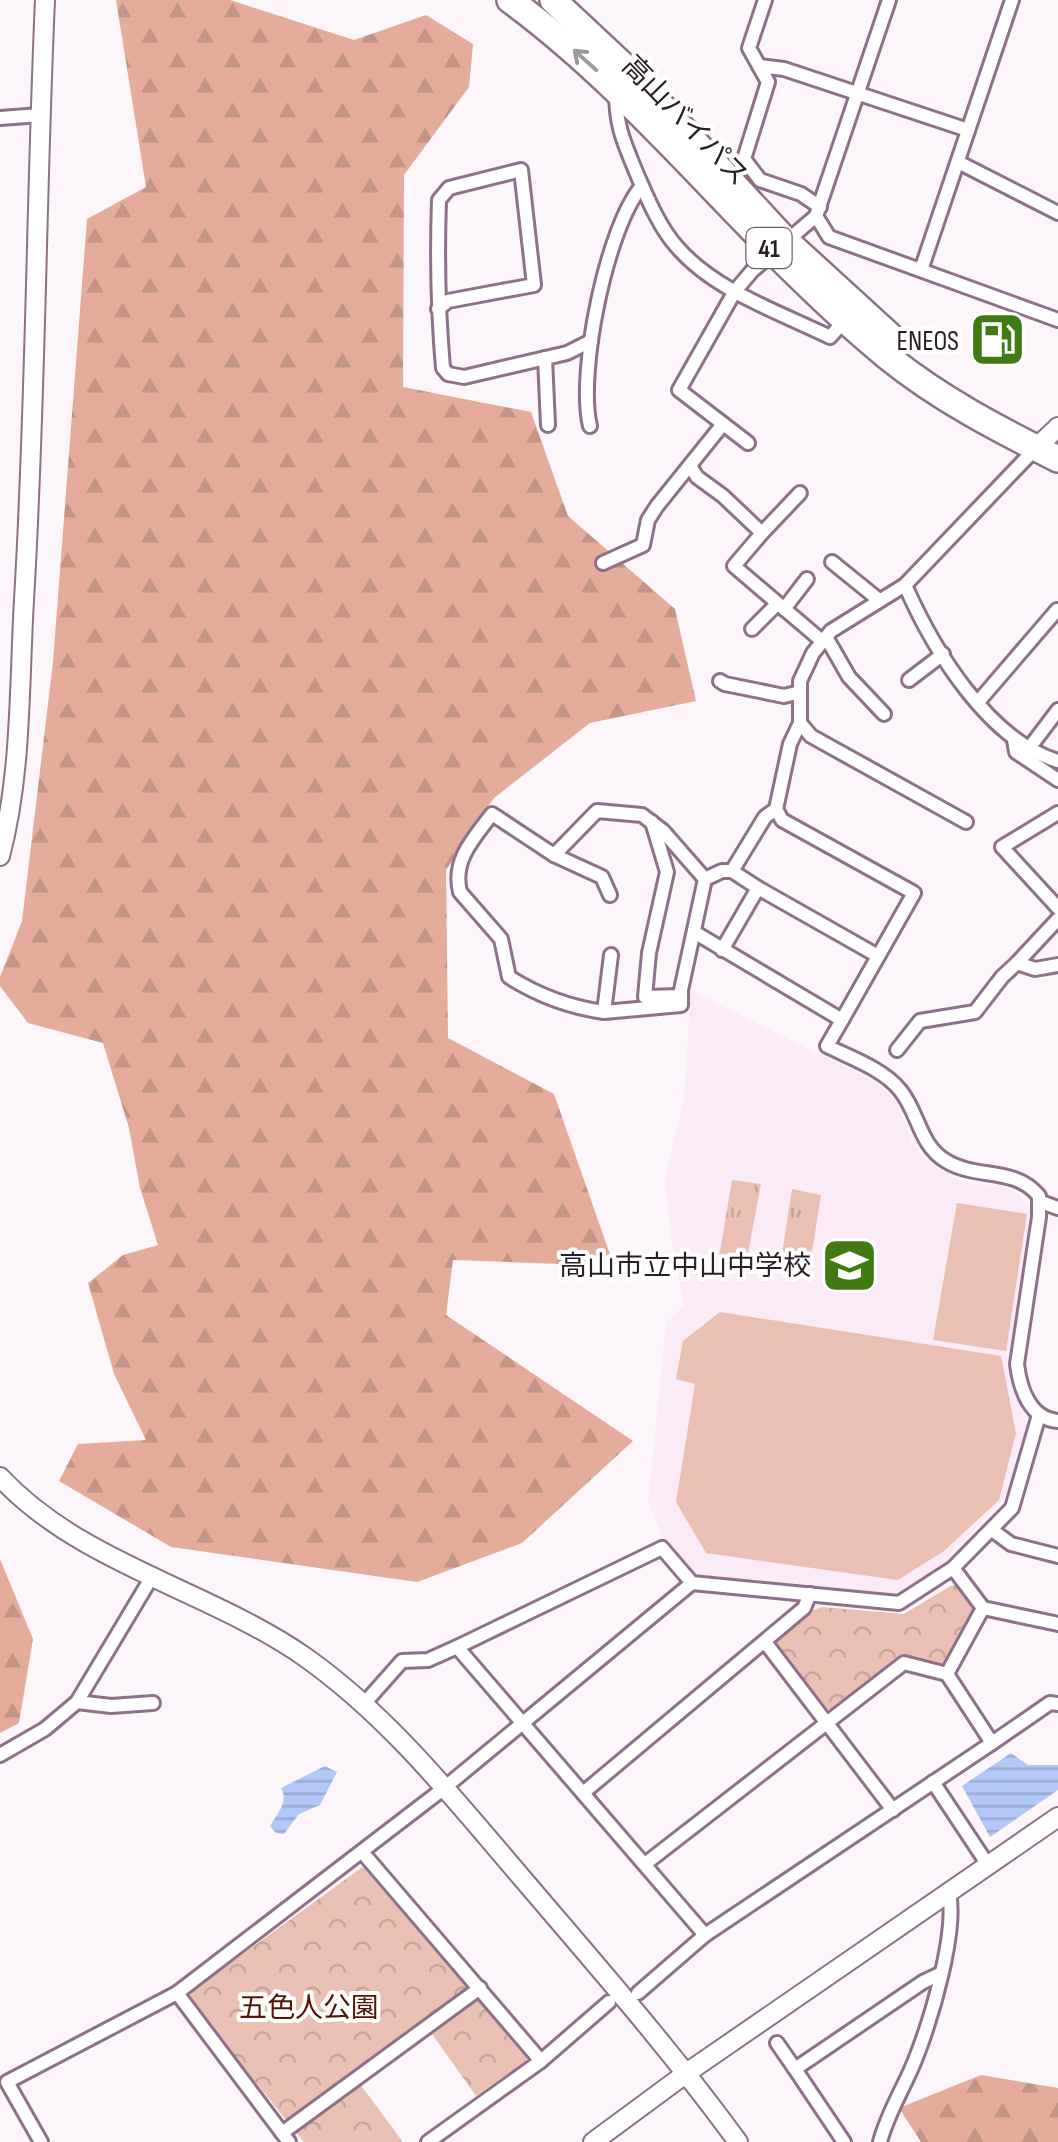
<svg xmlns="http://www.w3.org/2000/svg" width="1058" height="2142" viewBox="0 0 1058 2142" font-family="'Sofia Sans Condensed','Noto Sans JP',sans-serif">
	<style>
		.built { fill: #faebf7 }
		.grass { fill: url(#grass-tufts) }
		.forest { fill: url(#forest-firs) }
		.park { fill: url(#park-crowns) }
		.garden { fill: #e9c0b3 }
		.water { fill: url(#water-rules) }
		.lines { fill: none; stroke-linecap: round; stroke-linejoin: round }
		.street-casing { stroke: #8d7188; stroke-width: 18 }
		.secondary-casing { stroke: #8d7188; stroke-width: 22 }
		.highway-casing { stroke: #8d7188; stroke-width: 30 }
		.street { stroke: #fff; stroke-width: 12 }
		.secondary { stroke: #fff; stroke-width: 18 }
		.highway { stroke: #fff; stroke-width: 25 }
		.oneway { stroke: #9f9a9e }
		.labels { text-anchor: middle; stroke-width: 8; stroke-linejoin: round; paint-order: stroke }
		.shield { fill: #fff; stroke: #696268; stroke-width: 2.5 }
		.shield-label { font-size: 25px; font-weight: bold; fill: #291e27 }
		.street-label { font-size: 28px; fill: #291e27; stroke: #fff }
		.poi-label { font-size: 28px; fill: #291e27; stroke: #fff; text-anchor: end }
		.park-label { font-size: 28px; fill: #561400; stroke: #fff }
	</style>
	<defs>
		<pattern id="grass-tufts" width="24" height="20" patternUnits="userSpaceOnUse" patternTransform="scale(2.5)"><rect width="24" height="20" fill="#e9c0b3"/><path d="M3 7l-1-3M5 7V3M7 7l1-3M15 17l-1-3M17 17v-4M19 17l1-3" fill="none" stroke="#c8a59a"/></pattern>
		<pattern id="forest-firs" width="22" height="20" patternUnits="userSpaceOnUse" patternTransform="scale(2.5)"><rect width="22" height="20" fill="#e5ac9b"/><path d="M5 1l3.5 6h-7zM16 11l3.5 6h-7z" fill="#c49486"/></pattern>
		<pattern id="park-crowns" width="20" height="18" patternUnits="userSpaceOnUse" patternTransform="scale(2.5)"><rect width="20" height="18" fill="#e9c0b3"/><path d="M2 6a3 3 0 1 1 6 0M12 15a3 3 0 1 1 6 0" fill="none" stroke="#c8a59a"/></pattern>
		<pattern id="water-rules" width="6" height="5" patternUnits="userSpaceOnUse" patternTransform="scale(2.5)"><rect width="6" height="5" fill="#b2c6f7"/><path d="M0 2.5h6" fill="none" stroke="#99aad4"/></pattern>
	</defs>
	<rect width="100%" height="100%" fill="#fcf5fa"/>
	<path class="built" d="M687,989l189,93 18,17 19,46 15,18 36,20 37,3 19,9 11,15 -21,161 17,55 -23,73 -55,56 4,2 -59,38 -200,-20 -29,-33 -17,-40 18,-179 18,-18 -13,-70 -6,-56 19,-80 5,-77z"/>
	<g class="grass">
		<path d="M732,1180l29,4 -15,79 -27,-5z"/>
		<path d="M792,1189l29,6 -12,77 -29,-5z"/>
	</g>
	<g class="forest">
		<path d="M116,0h114l124,40 72,-25 47,29 -4,43 -65,88 -1,212 128,25 37,104 107,93 21,92 -106,22 -96,75 -48,72 2,168 106,56 60,172 -161,-6 -7,55 187,126 -111,102 -105,39 -246,-35 -112,-66 19,-37 68,-4 -32,-66 -26,-91 35,-28 35,-10 -18,-57 -11,-60 -26,-85 -75,-20 -28,-37v-9l22,-56 31,-259 34,-443 59,-32z"/>
		<path d="M0,1559l33,80 -14,84 -19,10z"/>
		<path d="M981,2075l77,13v54h-137l-22,-34z"/>
	</g>
	<g class="park">
		<path d="M952,1585l6,1 16,20v7l-28,50 -7,2 -38,-9 -68,53h-8l-50,-64 1,-5 37,-30 9,-3 82,7z"/>
		<path d="M366,1867l101,117 -1,6 -112,86 49,66h-99l-114,-141 1,-9 170,-124z"/>
		<path d="M477,1999l51,55 -2,7 -50,35 -44,-62z"/>
	</g>
	<g class="garden">
		<path d="M957,1203l70,11 -21,137 -73,-11z"/>
		<path d="M720,1312l281,44 15,77 -17,67 -55,51 -46,29 -192,-27 -30,-51 19,-118 -19,-5 7,-38z"/>
	</g>
	<g class="water">
		<path d="M1011,1753l17,12h30v25l-68,47 -28,-51z"/>
		<path d="M325,1766l12,6 -17,33 -21,9 -15,20 -8,-1 -6,-7c7,-12 19,-24 11,-38z"/>
	</g>
	<g class="lines">
		<defs>
			<g id="street">
				<path d="M765,0l-16,48 19,34 -24,77 16,21 41,14 19,13"/>
				<path d="M759,66l25,3 184,61"/>
				<path d="M616,91c0,35 7,49 20,81 11,25 23,55 41,75 38,44 102,65 153,90l15,-17"/>
				<path d="M0,118l40,-3"/>
				<path d="M958,162l100,51"/>
				<path d="M816,216l13,21 229,83"/>
				<path d="M921,270l91,-270"/>
				<path d="M438,309l10,-8 86,-16 -13,-115 -72,18 -10,12c-2,57 -1,111 4,168l5,6 16,3 103,-24 24,-12"/>
				<path d="M545,358l3,67"/>
				<path d="M590,426c-13,-53 17,-200 52,-240"/>
				<path d="M748,443l-69,-53 56,-99 17,-20 64,-55 73,-216"/>
				<path d="M690,466l7,11 26,19 39,37 -28,33 88,75"/>
				<path d="M762,533l38,-40"/>
				<path d="M832,562l47,38"/>
				<path d="M603,563l40,-18 5,-25 9,-14 66,-82"/>
				<path d="M905,585c28,64 83,155 153,176"/>
				<path d="M784,609l23,-30"/>
				<path d="M752,629l25,-25"/>
				<path d="M826,637l23,40 35,37"/>
				<path d="M909,680l34,-26"/>
				<path d="M720,681l5,3 59,12 16,-4"/>
				<path d="M978,702l79,-92"/>
				<path d="M800,723l11,13 155,86"/>
				<path d="M1014,740l2,12 42,28"/>
				<path d="M1030,747l28,-37"/>
				<path d="M1058,813l-56,34 56,61"/>
				<path d="M652,822l15,50 -18,81 -4,44 36,-1"/>
				<path d="M554,855l43,-44 45,4 21,16 42,48"/>
				<path d="M758,888l120,68"/>
				<path d="M610,895l-8,-18 -48,-22 -62,-41c-18,24 -40,46 -32,78l41,47 8,38c30,19 60,30 95,35l7,-57"/>
				<path d="M1058,919l-41,44 18,6 23,-4"/>
				<path d="M694,932l148,88 72,-127 -132,-73 -6,-11"/>
				<path d="M722,950l36,-62 -26,-17"/>
				<path d="M604,1012l77,-7v-15l24,-111 17,-8h10l33,-54 11,-8 14,-65 10,-21v-42l13,-28 18,-22 74,-46 131,-137"/>
				<path d="M842,1020l-15,26c24,12 56,23 73,44 19,23 19,55 46,71 31,19 68,5 93,35v21l-22,147c3,25 13,55 41,57"/>
				<path d="M897,1050l23,-29 55,-9 27,-35 15,-14"/>
				<path d="M1041,1202l17,6"/>
				<path d="M992,1530l19,14 47,12"/>
				<path d="M953,1568l30,40 -36,66 45,69 -287,192 -248,-288 205,-99 30,35 207,20 54,-35 59,-60 27,-93"/>
				<path d="M983,1608l75,16"/>
				<path d="M765,1642l128,168"/>
				<path d="M370,1697l32,-36 26,-1 29,-13"/>
				<path d="M77,1702l34,4 42,-3"/>
				<path d="M992,1743l58,-40 8,1"/>
				<path d="M0,1755l45,-26 32,-27 76,-127"/>
				<path d="M933,1782l55,83"/>
				<path d="M583,1793l221,-185 6,-14"/>
				<path d="M363,1853l178,208 -113,81"/>
				<path d="M645,1864l259,-201 43,11"/>
				<path d="M177,1993l112,149"/>
				<path d="M638,1993l67,-58"/>
				<path d="M777,2043l18,26"/>
				<path d="M541,2061l68,-59"/>
				<path d="M282,2133l198,-145"/>
				<path d="M41,2142l-34,-60 170,-89 266,-204 249,-206"/>
				<path d="M844,2142l-49,-73 128,-87 17,-8"/>
				<path d="M880,2142c8,-31 26,-57 37,-87 15,-39 40,-123 32,-162"/>
			</g>
			<g id="secondary">
				<path d="M1036,448l22,-21"/>
				<path d="M0,856c22,-83 19,-172 24,-256 12,-200 12,-400 21,-600"/>
				<path d="M0,1477c81,87 209,113 305,180 85,60 150,143 217,221 74,87 149,172 216,264"/>
				<path d="M593,2142l95,-70 370,-255"/>
			</g>
			<g id="highway">
				<path d="M510,0c140,103 243,247 378,357 52,42 110,72 170,102"/>
				<path d="M553,0l78,73 154,167 104,95"/>
			</g>
		</defs>
		<use href="#street" class="street-casing"/>
		<use href="#secondary" class="secondary-casing"/>
		<use href="#highway" class="highway-casing"/>
		<use href="#street" class="street"/>
		<use href="#secondary" class="secondary"/>
		<use href="#highway" class="highway"/>
	</g>
	<defs><path id="oneway-shaft" d="M-6 0H5M1.5-3L5.5 0L1.5 3" fill="none" stroke-width="1.6" stroke-linecap="round" stroke-linejoin="round" transform="scale(2.5)"/></defs>
	<use class="oneway" href="#oneway-shaft" transform="translate(585 60) rotate(-138)"/>
	<defs>
		<symbol id="fuel-square" viewBox="-11 -11 22 22"><rect x="-9" y="-9" width="18" height="18" rx="4" fill="#3f7a12" stroke="#fff"/><path d="M-5.5-6h7V0h2V4h1.3V-2.5L3-4.5l.8-.8L6-3V5H2.5V1h-1V6h-7ZM-4.2-4.7v3.2H.2V-4.7Z" fill="#fff"/></symbol>
		<symbol id="school-square" viewBox="-11 -11 22 22"><rect x="-9" y="-9" width="18" height="18" rx="4" fill="#3f7a12" stroke="#fff"/><path d="M0-5L7-2L0 1L-7-2ZM-4 1L0 2.5L4 1V4Q0 6-4 4Z" fill="#fff"/></symbol>
	</defs>
	<g fill-rule="evenodd">
		<use href="#fuel-square" x="966" y="308" width="63" height="63"/>
		<use href="#school-square" x="818" y="1234" width="63" height="63"/>
	</g>
	<g class="labels">
		<rect class="shield" x="746.5" y="228" width="45" height="40" rx="8"/>
		<g class="shield-label">
			<text x="769" y="257">41</text>
		</g>
		<g class="street-label">
			<text transform="translate(686 120) rotate(46)" y="10">高山バイパス</text>
		</g>
		<g class="poi-label">
			<text x="959" y="350">ENEOS</text>
			<text x="811" y="1275">高山市立中山中学校</text>
		</g>
		<g class="park-label">
			<text x="309" y="2017">五色人公園</text>
		</g>
	</g>
</svg>
